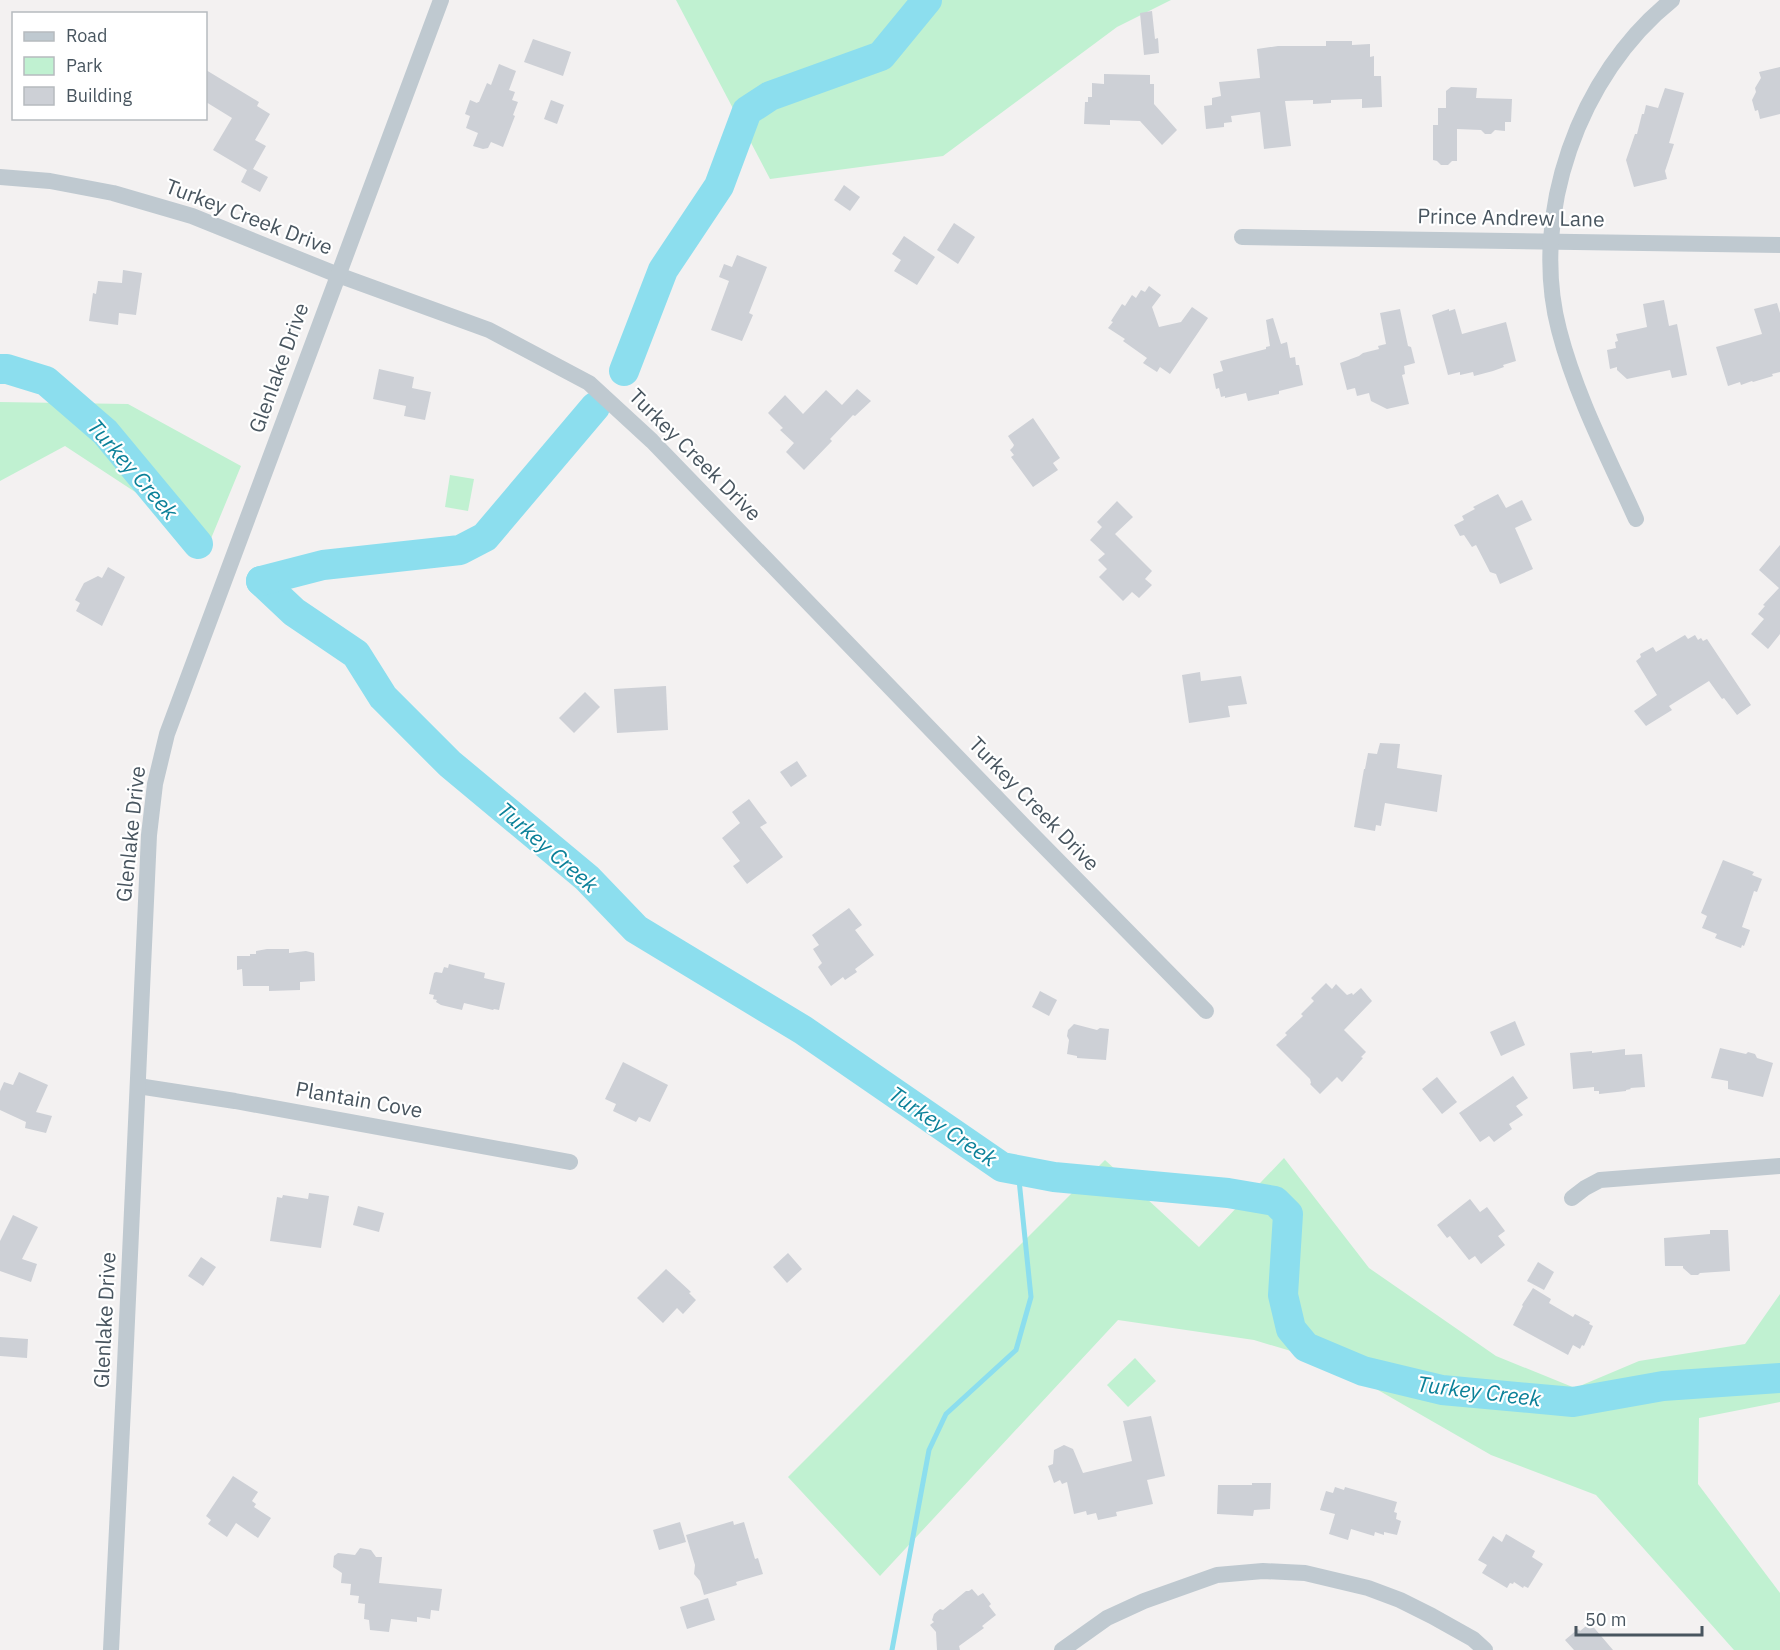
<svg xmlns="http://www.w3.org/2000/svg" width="1780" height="1650" viewBox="0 0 1780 1650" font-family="'IBM Plex Sans',sans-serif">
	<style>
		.green { fill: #c0f1d1 }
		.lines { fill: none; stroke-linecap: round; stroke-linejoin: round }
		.stream { stroke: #8cdeee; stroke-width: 5 }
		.river { stroke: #8cdeee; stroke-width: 30 }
		.building { fill: #cdd0d6 }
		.street { stroke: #bfc9d0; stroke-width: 16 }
		.labels { text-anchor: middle; stroke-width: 4.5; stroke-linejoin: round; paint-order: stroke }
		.street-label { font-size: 21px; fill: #48555f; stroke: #fff }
		.water-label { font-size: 22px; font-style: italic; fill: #0b8199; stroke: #fff }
	</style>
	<rect width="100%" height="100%" fill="#f3f1f1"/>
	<g class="green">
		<path d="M676,0h495l-54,27 -174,129 -173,23z"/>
		<path d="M0,402l128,2 113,62 -31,75 -145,-95 -65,35z"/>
		<path d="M450,475l24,4 -6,32 -23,-4z"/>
		<path d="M1284,1158l85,110 127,88 79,32 64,-27 106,-17 35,-50v108l-81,16 -1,66 82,109v57h-46l-138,-155 -105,-40 -160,-92 -77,-23 -136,-20 -238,256 -92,-99 317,-317 94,87z"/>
		<path d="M1135,1358l21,23 -28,26 -21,-22z"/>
	</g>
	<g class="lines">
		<path class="stream" d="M892,1650l37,-200 17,-36 70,-64 15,-53 -13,-127"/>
		<g class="river">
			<path d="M0,369h7l39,12 59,51 93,112"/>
			<path d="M624,371l39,-101 56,-84 28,-75 23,-15 111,-40 46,-56"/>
			<path d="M261,581l33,31 62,42 27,43 67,67 137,114 49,51 167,101 199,137 52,10 174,16 47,8 13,13 -5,81 8,34 15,18 57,24 79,19 131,12 90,-16 117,-8"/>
			<path d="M261,581l62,-16 137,-15 25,-13 110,-130"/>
		</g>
	</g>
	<g class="building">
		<path d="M1152,11l3,28 3,-1 1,15 -15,2 -4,-42z"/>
		<path d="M533,39l38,13 -8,24 -39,-14z"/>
		<path d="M1326,41h26v4l18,-1v13l4,-1v20h7l1,31 -20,1v-9l-31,1v3l-18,1v-4l-28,1 6,45 -27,3 -4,-37 -29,4 1,6 -8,1v4l-18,2 -2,-23 8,-1v-7l9,-2 -2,-14 41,-4 -3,-29 21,-3h48z"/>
		<path d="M499,64l17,7 -7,19 6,2 -3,8 6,2 -5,13 2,1 -12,31 -12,-5 -3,6 -5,1 -10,-3 5,-13 -12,-5 4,-12 -5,-2 5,-14 7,3 1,-1h1l8,-19 4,2z"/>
		<path d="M1780,67v47l-20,5 -2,-9 -3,1 -3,-11 4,-8 -1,-4 6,-10 -2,-6z"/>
		<path d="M206,70l53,32 -2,4 13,8 -15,26 11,6 -13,23 15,8 -8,15 -19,-10 6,-12 -34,-20 19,-32 -26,-16z"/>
		<path d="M1104,74l46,1v9h4v20l23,26 -15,15 -22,-24 -30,-1v5l-26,-1 1,-22h3v-5h4v-14l12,1z"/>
		<path d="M1451,87l26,1 -1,10 36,1 -1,23h-6v9l-10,-1 -4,4h-6l-4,-4 -24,-1v32h-5l-4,4h-7l-4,-4 -4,-1v-35h5v-17h8v-17z"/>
		<path d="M1665,88l19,5 -15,50 5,1 -9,27 2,8 -33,8 -8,-27 9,-26h2l5,-20h2l2,-9 12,3z"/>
		<path d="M551,100l13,5 -7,19 -13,-5z"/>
		<path d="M844,185l16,12 -10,14 -16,-11z"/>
		<path d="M954,223l21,14 -17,27 -21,-14z"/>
		<path d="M904,236l31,21 -18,28 -23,-14 7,-11 -9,-6z"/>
		<path d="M737,255l30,12 -18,46 4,2 -11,26 -31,-11 18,-49 -10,-4 5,-13 8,3z"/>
		<path d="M123,270l19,3 -6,42 -17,-2 -1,12 -29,-4 4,-28 3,1 2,-13 24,2z"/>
		<path d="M1149,286l12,9 -9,12 7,20 22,-5 11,-15 16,11 -38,56 -10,-7 -3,5 -14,-9 4,-5 -24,-17 2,-2 -17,-11 5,-6 -2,-1 11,-17 3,2 7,-11 4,3 5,-8 4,2z"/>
		<path d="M1664,300l5,26 8,-2 10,51 -15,3 -2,-8 -43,9 -10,-9v-3l-7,2 -3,-19 9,-2 -1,-6 3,-1 -2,-7 31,-7 -4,-23z"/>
		<path d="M1777,303l3,10v59l-8,2 1,2 -20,6 -1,-1 -11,4 -1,-3 -12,4 -12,-39 46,-13 -8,-25z"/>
		<path d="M1400,309l8,37 3,1 4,16 -11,3 1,8 -3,1 7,29 -22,5 -16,-8 -2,-8 -12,3 -2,-8 -8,2 -7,-27 19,-7 4,-3 16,-4 -1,-3 8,-2 -6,-31z"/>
		<path d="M1449,309v2l6,-2 7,25 44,-12 10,39 -13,4 1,2 -11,4 -19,5 -1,-4 -13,3v-3l-12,3 -16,-60z"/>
		<path d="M1273,318l8,26 6,-2 3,16 5,-1 1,8h3l4,20 -24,6v3l-31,7 -2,-8 -21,5v-2l-4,1 -2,-9 -3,1 -3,-15 10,-3 -3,-10 46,-12v-2l4,-1 -4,-26z"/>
		<path d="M379,369l35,8 -2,11 19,4 -6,28 -21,-4 2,-10 -33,-7z"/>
		<path d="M857,389l14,12 -16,15 -2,-1 -23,24 2,2 -28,29 -18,-18 8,-9 -14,-13 3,-2 -15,-15 17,-18 18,19 23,-24 16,15z"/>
		<path d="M1033,418l27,40 -7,5 5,7 -25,17 -22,-30 3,-2 -4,-5 3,-3 1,-2 -6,-9z"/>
		<path d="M1498,494l8,14 16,-8 10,20 -17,8 18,41 -33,15 -4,-10 -6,-2 -14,-27 -4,2 -8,-12 -4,1 -6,-11 10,-5 -2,-4 13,-7 -2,-2z"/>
		<path d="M1117,501l16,16 -18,17 37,37 -7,8 7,6 -13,13 -7,-6 -9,9 -24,-24 8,-8 -9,-9 7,-6 -15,-14 12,-13 -5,-5z"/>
		<path d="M1780,545v89l-12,15 -17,-15 13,-15 -6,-5 7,-8 -2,-1 16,-17 -20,-18z"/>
		<path d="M108,567l17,10 -23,49 -26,-15 4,-8 -5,-3 9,-17 14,-7 4,2z"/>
		<path d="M1685,635l3,4 7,-4 3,5 3,-2 2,3 4,-2 44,66 -14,10 -13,-17 -2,1 -13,-18 -40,25 3,4 -26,16 -12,-15 23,-16 -21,-34 5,-4 -1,-3 13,-7 3,5z"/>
		<path d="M1200,672l1,9 40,-5 6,28 -19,2 2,11 -41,6 -7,-48z"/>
		<path d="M666,686l2,44 -51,3 -3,-44z"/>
		<path d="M585,692l15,15 -26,26 -15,-15z"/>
		<path d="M1380,743l20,1 -3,24 45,7 -5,37 -52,-9 -4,23 -5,-1 -1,6 -21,-4 10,-58h1l3,-16 9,1z"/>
		<path d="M797,761l10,15 -16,11 -11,-15z"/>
		<path d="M749,799l18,24 -7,4 23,30 -36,27 -14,-18 7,-5 -18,-23 18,-15 -8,-11z"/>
		<path d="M1723,860l31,12 -2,3 10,4 -5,13 -3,-1 -12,36 8,3 -6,16 -2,-1 -1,3 -26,-10 2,-4 -15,-6 5,-12 -6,-3z"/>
		<path d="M849,908l13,17 -7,5 19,25 -19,14 2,3 -12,8 -2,-3 -12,9 -13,-19 4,-4 -9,-14 6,-4 -7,-10z"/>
		<path d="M267,949h22v4l17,-2 8,2 1,28 -15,1v8l-31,1v-5h-26l-1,-17 -5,1v-14h13v-2h6v-3z"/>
		<path d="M449,964l36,9 -1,5 21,5 -6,27 -5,-1 -1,1 -29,-7 -2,7 -21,-5 -5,-3 1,-2 -4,-1 1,-4 -5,-1 5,-21 2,-1 6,1 2,-6 4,1z"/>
		<path d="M1326,983l6,6 4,-5 11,11 5,-2 1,2 8,-7 11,13 -28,29 22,22 -5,5 2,1 -21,24 -5,-5 -17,17 -10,-10 1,-1 -1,-4 -34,-34 11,-10 -2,-2 18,-17 -2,-2 13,-13 -3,-3z"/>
		<path d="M1040,991l17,9 -8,16 -17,-9z"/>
		<path d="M1515,1021l10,24 -24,11 -11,-24z"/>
		<path d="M1074,1024l23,6 3,-2 9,1 -3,31 -29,-2v-2l-10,-2 2,-14 -2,-4 1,-6z"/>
		<path d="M1720,1048l26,6 2,-2 7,2 2,4 16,5 -10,34 -35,-8v-8l-17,-3z"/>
		<path d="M1625,1049v6l17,-1 3,33 -15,1 1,1 -5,1v1l-27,3v-3h-5v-4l-21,2 -3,-36 22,-2v2z"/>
		<path d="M623,1062l45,23 -18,37 -11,-5 -3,5 -23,-11 3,-7 -11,-5z"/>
		<path d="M19,1072l29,13 -12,27 16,4 -6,17 -21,-5 1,-6 -26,-12v-19l4,-9 9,3z"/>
		<path d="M1513,1076l15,22 -12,8 7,9 -14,9 3,5 -18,13 -5,-6 -9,6 -21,-29z"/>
		<path d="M1437,1077l20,25 -15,12 -20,-25z"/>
		<path d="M309,1193l20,3 -8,52 -51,-7 7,-44 5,1 1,-3 25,4z"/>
		<path d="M1470,1199l10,13 7,-5 18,24 -7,5 7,9 -24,19 -6,-8 -6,4 -19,-24 -3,2 -10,-13z"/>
		<path d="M358,1206l26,7 -5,19 -26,-7z"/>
		<path d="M13,1215l25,12 -16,32 15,5 -6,18 -31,-11v-30z"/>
		<path d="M1710,1230h18l2,41 -30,2 -2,2h-7l-8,-7v-2h-18l-1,-28 46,-4z"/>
		<path d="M788,1253l14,16 -15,14 -14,-16z"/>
		<path d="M201,1257l15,10 -13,19 -15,-10z"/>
		<path d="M1538,1262l16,10 -10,18 -17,-9z"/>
		<path d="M666,1269l25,23 -2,1 7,7 -13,14 -6,-6 -14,15 -26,-25z"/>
		<path d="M1533,1288l18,11 -2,4 24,14 2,-3 15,8 -1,2 4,2 -9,20 -2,-1 -2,4 -7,-4 -5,10 -55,-30 10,-19 -1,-1z"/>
		<path d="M0,1337l28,2 -1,19 -27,-2z"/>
		<path d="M1151,1416l14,60 -18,4 6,24 -37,8 1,4 -19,4 -2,-7 -9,2 -1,-4 -12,3 -7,-32 -5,2 -2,-4 -6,3 -6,-17 5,-2 1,-14 10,-5 9,4 10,24 49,-12 -9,-40z"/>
		<path d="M233,1476l25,16 -6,9 4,3 -2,3 17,11 -13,20 -22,-15 -9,14 -19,-13 3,-4 -5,-4z"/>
		<path d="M1252,1483h19l-1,26 -16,1 -1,6 -36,-2 1,-29h34z"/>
		<path d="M1335,1487l9,3 1,-3 52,15 -3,10 3,1 -1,6 5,2 -4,14 -13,-3v3l-9,-3 -1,4 -23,-7 -3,11 -19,-6 6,-20 -15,-4 6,-19 7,2z"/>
		<path d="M733,1521l1,4 10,-3 11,37 3,-1 5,16 -27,8 1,3 -33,10 -4,-14 -6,-7 1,-9 -9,-30z"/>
		<path d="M680,1522l6,20 -27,8 -6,-20z"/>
		<path d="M1506,1534l29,17 -3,6 11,7 -15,24 -4,-2 -1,2 -9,-6 -1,2 -3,-1 -3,5 -25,-15 5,-8 -9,-5 15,-24 9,6z"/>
		<path d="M360,1548l11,2 5,7h6l-3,26 63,6 -3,22 -8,-1 -1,9 -13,-2v5l-26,-3 -2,13 -19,-2 -1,-10 -5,-1 1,-15 -7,-1 1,-7 -9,-1 1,-11 -10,-1 1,-10 -9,-6 1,-11 4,-3 17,2z"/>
		<path d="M972,1589l6,7 5,-3 8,11 -2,2 7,9 -14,11 2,2 -25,18 1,4h-23l-1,-18 -6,-7 4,-3 -2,-2 2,-6 6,-5 3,1 23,-19h3z"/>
		<path d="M708,1598l7,22 -28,9 -7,-22z"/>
		<path d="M1590,1623l23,27h-39l-9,-10 13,-11 2,2z"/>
	</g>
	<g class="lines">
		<g class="street">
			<path d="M0,177l50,4 63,12 79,23 146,59 151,55 100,53 63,58 372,385 182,185"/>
			<path d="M1242,237l538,8"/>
			<path d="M1636,519c-28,-62 -60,-123 -77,-189 -30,-115 20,-256 113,-330"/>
			<path d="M138,1086l97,15 335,61"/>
			<path d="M1572,1198l13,-10 15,-8 180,-14"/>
			<path d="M111,1650l13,-263 25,-552 6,-51 12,-50 274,-734"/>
			<path d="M1062,1650l45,-32 37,-17 73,-26 46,-4 42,2 63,15 32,12 32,16 41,23 12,11"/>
		</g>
	</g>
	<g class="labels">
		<g class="street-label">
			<text transform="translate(249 217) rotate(21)" y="7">Turkey Creek Drive</text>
			<text transform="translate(1511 218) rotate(1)" y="7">Prince Andrew Lane</text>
			<text transform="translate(279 368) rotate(-70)" y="7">Glenlake Drive</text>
			<text transform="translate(695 455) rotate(45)" y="7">Turkey Creek Drive</text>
			<text transform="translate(1034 804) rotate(46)" y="7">Turkey Creek Drive</text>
			<text transform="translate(131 834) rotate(-84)" y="7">Glenlake Drive</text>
			<text transform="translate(359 1100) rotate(10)" y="7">Plantain Cove</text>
			<text transform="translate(105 1320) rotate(-87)" y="7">Glenlake Drive</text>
		</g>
		<g class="water-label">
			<text transform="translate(133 469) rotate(49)" y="8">Turkey Creek</text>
			<text transform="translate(548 847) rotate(41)" y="8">Turkey Creek</text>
			<text transform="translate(943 1126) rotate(34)" y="8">Turkey Creek</text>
			<text transform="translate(1479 1391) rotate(7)" y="8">Turkey Creek</text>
		</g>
	</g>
	<rect x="12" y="12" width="195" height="108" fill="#ffffff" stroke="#b6bbbf" stroke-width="1.5"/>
	<rect x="24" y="32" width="30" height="9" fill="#bfc9d0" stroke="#b6bbbf" stroke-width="1.5"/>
	<text x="66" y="42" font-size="18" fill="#48555f">Road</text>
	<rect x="24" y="57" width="30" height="18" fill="#c0f1d1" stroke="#b6bbbf" stroke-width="1.5"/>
	<text x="66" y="72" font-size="18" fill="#48555f">Park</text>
	<rect x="24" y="87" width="30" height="18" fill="#cdd0d6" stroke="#b6bbbf" stroke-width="1.5"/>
	<text x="66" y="102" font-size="18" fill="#48555f">Building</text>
	<path d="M1576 1626v9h126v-9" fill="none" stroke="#48555f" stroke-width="3"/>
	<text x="1585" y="1626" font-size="18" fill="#48555f" stroke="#ffffff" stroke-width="4.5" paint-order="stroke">50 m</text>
</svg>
